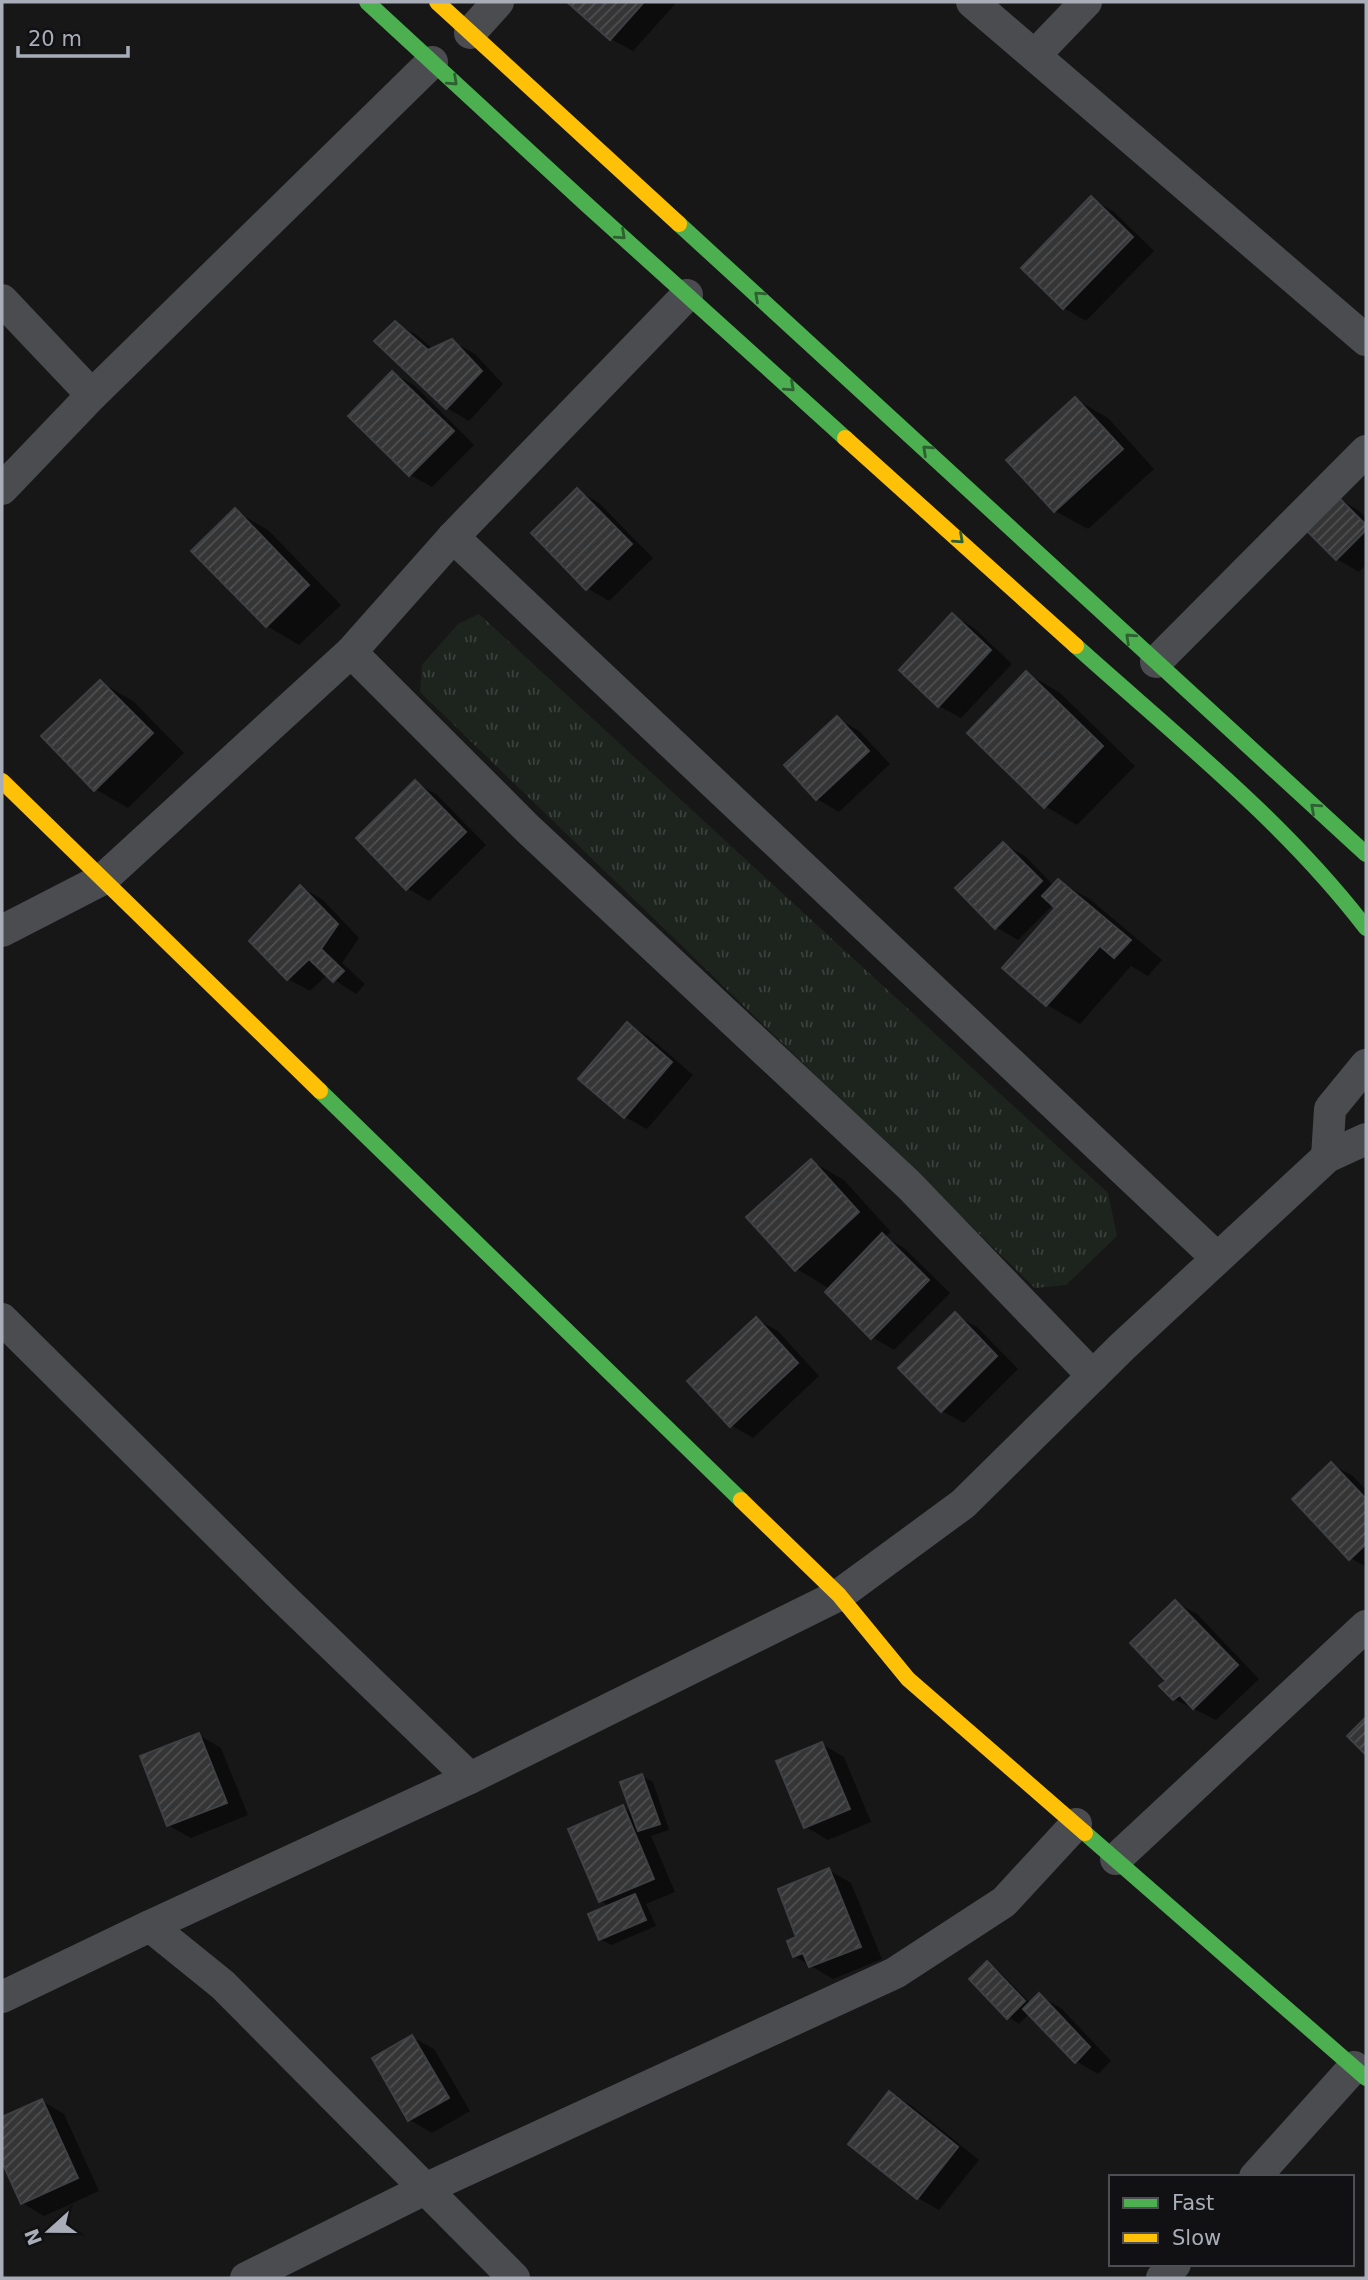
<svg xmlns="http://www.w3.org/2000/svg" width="1368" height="2280" viewBox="0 0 1368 2280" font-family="'DejaVu Sans',sans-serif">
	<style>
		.park { fill: url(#park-tufts) }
		.shadow { fill: #0007 }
		.building { fill: url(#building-hatch); stroke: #3f4043; stroke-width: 2 }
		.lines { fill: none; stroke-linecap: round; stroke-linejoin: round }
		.street { stroke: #4b4c50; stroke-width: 32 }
		.fast { stroke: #4caf50; stroke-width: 16 }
		.slow { stroke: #ffc107; stroke-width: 16 }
		.oneway { stroke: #2e6032 }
	</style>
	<defs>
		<pattern id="park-tufts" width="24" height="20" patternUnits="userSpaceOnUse" patternTransform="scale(1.75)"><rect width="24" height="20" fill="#1d241e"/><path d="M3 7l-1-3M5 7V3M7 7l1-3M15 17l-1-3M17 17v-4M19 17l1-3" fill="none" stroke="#3b413d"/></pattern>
		<pattern id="building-hatch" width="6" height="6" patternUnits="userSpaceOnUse" patternTransform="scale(1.75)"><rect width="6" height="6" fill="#353536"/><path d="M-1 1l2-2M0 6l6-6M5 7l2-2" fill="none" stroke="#4f5051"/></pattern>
	</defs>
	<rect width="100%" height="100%" fill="#171717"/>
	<path class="park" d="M479,614l629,579 9,43 -51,49 -31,3 -615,-596 2,-27 36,-41z"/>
	<g class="shadow">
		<path d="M569,2h108l-44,49 -22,-12z"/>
		<path d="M1091,199l22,12 41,40 -68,70 -22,-13z"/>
		<path d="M396,323l22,13 16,14 18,-9 23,13 28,30 -34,37 -22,-13z"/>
		<path d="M393,373l22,13 59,59 -42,42 -22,-12 -59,-59z"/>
		<path d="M1075,399l33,19 46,51 -66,60 -33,-18z"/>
		<path d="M577,490l22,13 54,55 -44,43 -22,-13z"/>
		<path d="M1336,497l22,13 8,8v47l-7,7 -22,-13 -31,-31z"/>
		<path d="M235,511l33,19 73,75 -42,40 -32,-19z"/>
		<path d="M952,615l22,13 38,36 -51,54 -22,-12z"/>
		<path d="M1026,673l33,19 76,74 -58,59 -32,-19z"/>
		<path d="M100,682l33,19 51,52 -56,55 -33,-19z"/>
		<path d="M837,718l22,13 31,33 -51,48 -22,-13 -31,-34z"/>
		<path d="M415,782l22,13 49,50 -57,56 -22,-13z"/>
		<path d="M1003,844l22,12 29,30 4,-5 33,19 71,60 -14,16 -17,-10 -51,58 -33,-19 -43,-37 54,-60 -4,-4 -36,36 -22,-13z"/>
		<path d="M301,887l22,13 36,38 -17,25 23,21 -9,10 -29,-19 -17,16 -22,-12z"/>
		<path d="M627,1024l22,13 44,38 -46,54 -22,-12z"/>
		<path d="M811,1161l33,19 47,52 -6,5 19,11 46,45 -56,57 -22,-13 -42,-48 -33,-20z"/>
		<path d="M955,1315l22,12 41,42 -54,54 -22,-12z"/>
		<path d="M756,1319l22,12 41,45 -66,62 -22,-13z"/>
		<path d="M1331,1464l22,12 13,14v77l-15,-9z"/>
		<path d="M1175,1602l22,12 62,65 -43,41 -42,-21 -6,-18z"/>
		<path d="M199,1735l22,13 27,67 -57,23 -23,-13z"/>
		<path d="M822,1744l22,13 27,65 -43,18 -22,-13z"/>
		<path d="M642,1776l11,6 16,48 -18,6 24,56 -29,12 10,22 -45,19 -11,-6 10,-32 -9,-6 22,-94 10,6z"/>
		<path d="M829,1870l22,13 31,76 -49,20 -39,-23z"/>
		<path d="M987,1963l10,6 34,35 8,-8 22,12 50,53 -13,13 -22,-13 -46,-48 -11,11 -10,-7 -38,-38z"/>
		<path d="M412,2037l22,12 36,62 -38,22 -22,-13z"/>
		<path d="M890,2093l22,13 67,54 -40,50 -21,-12z"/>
		<path d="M42,2101l22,13 35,77 -55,25 -22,-13 -20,-45v-39z"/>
	</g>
	<g class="building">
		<path d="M567,2h77l-34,38z"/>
		<path d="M1091,196l42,41 -70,72 -42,-41z"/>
		<path d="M395,321l33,29 24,-11 30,32 -36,38 -72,-68z"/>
		<path d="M392,371l62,60 -45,45 -61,-60z"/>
		<path d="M1075,397l48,52 -69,63 -48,-52z"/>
		<path d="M577,488l55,56 -46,46 -55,-57z"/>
		<path d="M1336,495l30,30v5l-30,30 -32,-32z"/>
		<path d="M235,508l74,77 -43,42 -75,-76z"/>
		<path d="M952,613l39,37 -53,57 -39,-37z"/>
		<path d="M1026,671l77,75 -59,62 -77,-75z"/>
		<path d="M100,680l53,53 -59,58 -53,-55z"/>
		<path d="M837,716l32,35 -53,49 -32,-35z"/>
		<path d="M415,780l51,52 -60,58 -50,-52z"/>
		<path d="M1003,842l39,39 -47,48 -40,-41z"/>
		<path d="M1058,879l73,61 -17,18 -14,-12 -54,60 -44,-38 53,-60 -13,-12z"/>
		<path d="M300,885l38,39 -17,25 23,22 -11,11 -24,-23 -22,21 -38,-39z"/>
		<path d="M627,1022l45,40 -48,56 -46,-39z"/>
		<path d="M811,1159l48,53 -64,59 -49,-54z"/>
		<path d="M882,1233l47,47 -58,59 -46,-47z"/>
		<path d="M955,1312l42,44 -56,56 -43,-44z"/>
		<path d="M756,1317l42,46 -68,64 -43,-46z"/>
		<path d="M1331,1462l35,37v45l-17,16 -57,-61z"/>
		<path d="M1175,1600l63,65 -45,44 -13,-14 -7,5 -14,-14 7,-5 -36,-38z"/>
		<path d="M1366,1717v38l-19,-19z"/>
		<path d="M199,1733l28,70 -60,23 -27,-70z"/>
		<path d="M822,1742l28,67 -46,19 -28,-67z"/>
		<path d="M642,1774l18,50 -22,7 -18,-49z"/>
		<path d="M623,1805l31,74 -55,23 -31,-73z"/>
		<path d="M829,1868l32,79 -52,20 -6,-14 -10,4 -6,-16 9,-4 -18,-48z"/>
		<path d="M635,1894l11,26 -47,20 -11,-26z"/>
		<path d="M987,1961l38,40 -18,18 -38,-40z"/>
		<path d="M1039,1993l51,54 -15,16 -52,-54z"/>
		<path d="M412,2035l37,63 -41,23 -36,-63z"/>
		<path d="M889,2091l69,56 -41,52 -69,-55z"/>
		<path d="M42,2099l36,79 -57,26 -19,-42v-45z"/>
	</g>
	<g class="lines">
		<g class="street">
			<path d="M972,2l394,338"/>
			<path d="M470,33l28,-31"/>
			<path d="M1035,55l51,-53"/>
			<path d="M687,295l-234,242 -102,115 177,177 381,356 184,191"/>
			<path d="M2,300l90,95"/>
			<path d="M2,489l90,-94 340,-333"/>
			<path d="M453,537l764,721"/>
			<path d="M1156,662l210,-211"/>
			<path d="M2,931l101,-52 248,-227"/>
			<path d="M1327,1157l3,-48 36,-44"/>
			<path d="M2,1319l281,279 187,180"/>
			<path d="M1116,1859l250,-233"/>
			<path d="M150,1926l320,-148 369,-183 124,-91 159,-157 205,-190 39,-18"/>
			<path d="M2,1997l148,-71 73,59 291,293"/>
			<path d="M1255,2177l99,-110"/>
			<path d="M246,2278l179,-89 470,-216 109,-71 72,-78"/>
			<path d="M1162,2278l13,-14"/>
		</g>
		<g class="fast">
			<path d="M367,2l219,202 259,234"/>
			<path d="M679,224l687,630"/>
			<path d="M1076,646c100,90 208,175 290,282"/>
			<path d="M320,1091l421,409"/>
			<path d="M1085,1833l281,245"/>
		</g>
		<g class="slow">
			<path d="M437,2l242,222"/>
			<path d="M845,438l231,208"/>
			<path d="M2,781l318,310"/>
			<path d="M741,1500l98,95 69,84 177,154"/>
		</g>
	</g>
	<defs><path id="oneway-chevron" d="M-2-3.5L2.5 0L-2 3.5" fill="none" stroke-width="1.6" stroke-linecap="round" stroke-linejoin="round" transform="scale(1.75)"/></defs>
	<g class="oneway">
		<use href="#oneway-chevron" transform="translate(453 81) rotate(43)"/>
		<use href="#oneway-chevron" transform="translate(621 235) rotate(42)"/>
		<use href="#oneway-chevron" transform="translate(759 296) rotate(-138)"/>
		<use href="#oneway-chevron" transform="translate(790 387) rotate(42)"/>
		<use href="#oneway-chevron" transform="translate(927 450) rotate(-137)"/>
		<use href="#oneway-chevron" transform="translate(959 539) rotate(42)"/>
		<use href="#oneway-chevron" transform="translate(1130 638) rotate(-137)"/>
		<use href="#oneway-chevron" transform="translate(1315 808) rotate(-138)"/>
	</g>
	<rect width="1368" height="2280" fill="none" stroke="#a8adb8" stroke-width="7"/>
	<rect x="1109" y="2175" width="245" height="91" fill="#111113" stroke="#4d4f55" stroke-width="2"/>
	<rect x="1123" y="2198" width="35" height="10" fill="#4caf50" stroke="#4d4f55" stroke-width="2"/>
	<text x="1172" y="2210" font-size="21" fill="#a8adb8">Fast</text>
	<rect x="1123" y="2233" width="35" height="10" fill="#ffc107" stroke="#4d4f55" stroke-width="2"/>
	<text x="1172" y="2245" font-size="21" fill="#a8adb8">Slow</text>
	<g transform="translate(49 2231) rotate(249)" stroke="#111113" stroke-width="5" paint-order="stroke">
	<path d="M0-5L12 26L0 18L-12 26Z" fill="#a8adb8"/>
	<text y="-10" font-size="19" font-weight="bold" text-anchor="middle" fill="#a8adb8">N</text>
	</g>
	<path d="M18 46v10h110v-10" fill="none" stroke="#a8adb8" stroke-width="3.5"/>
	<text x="28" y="46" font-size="21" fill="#a8adb8" stroke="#111113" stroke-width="5" paint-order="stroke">20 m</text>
</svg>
